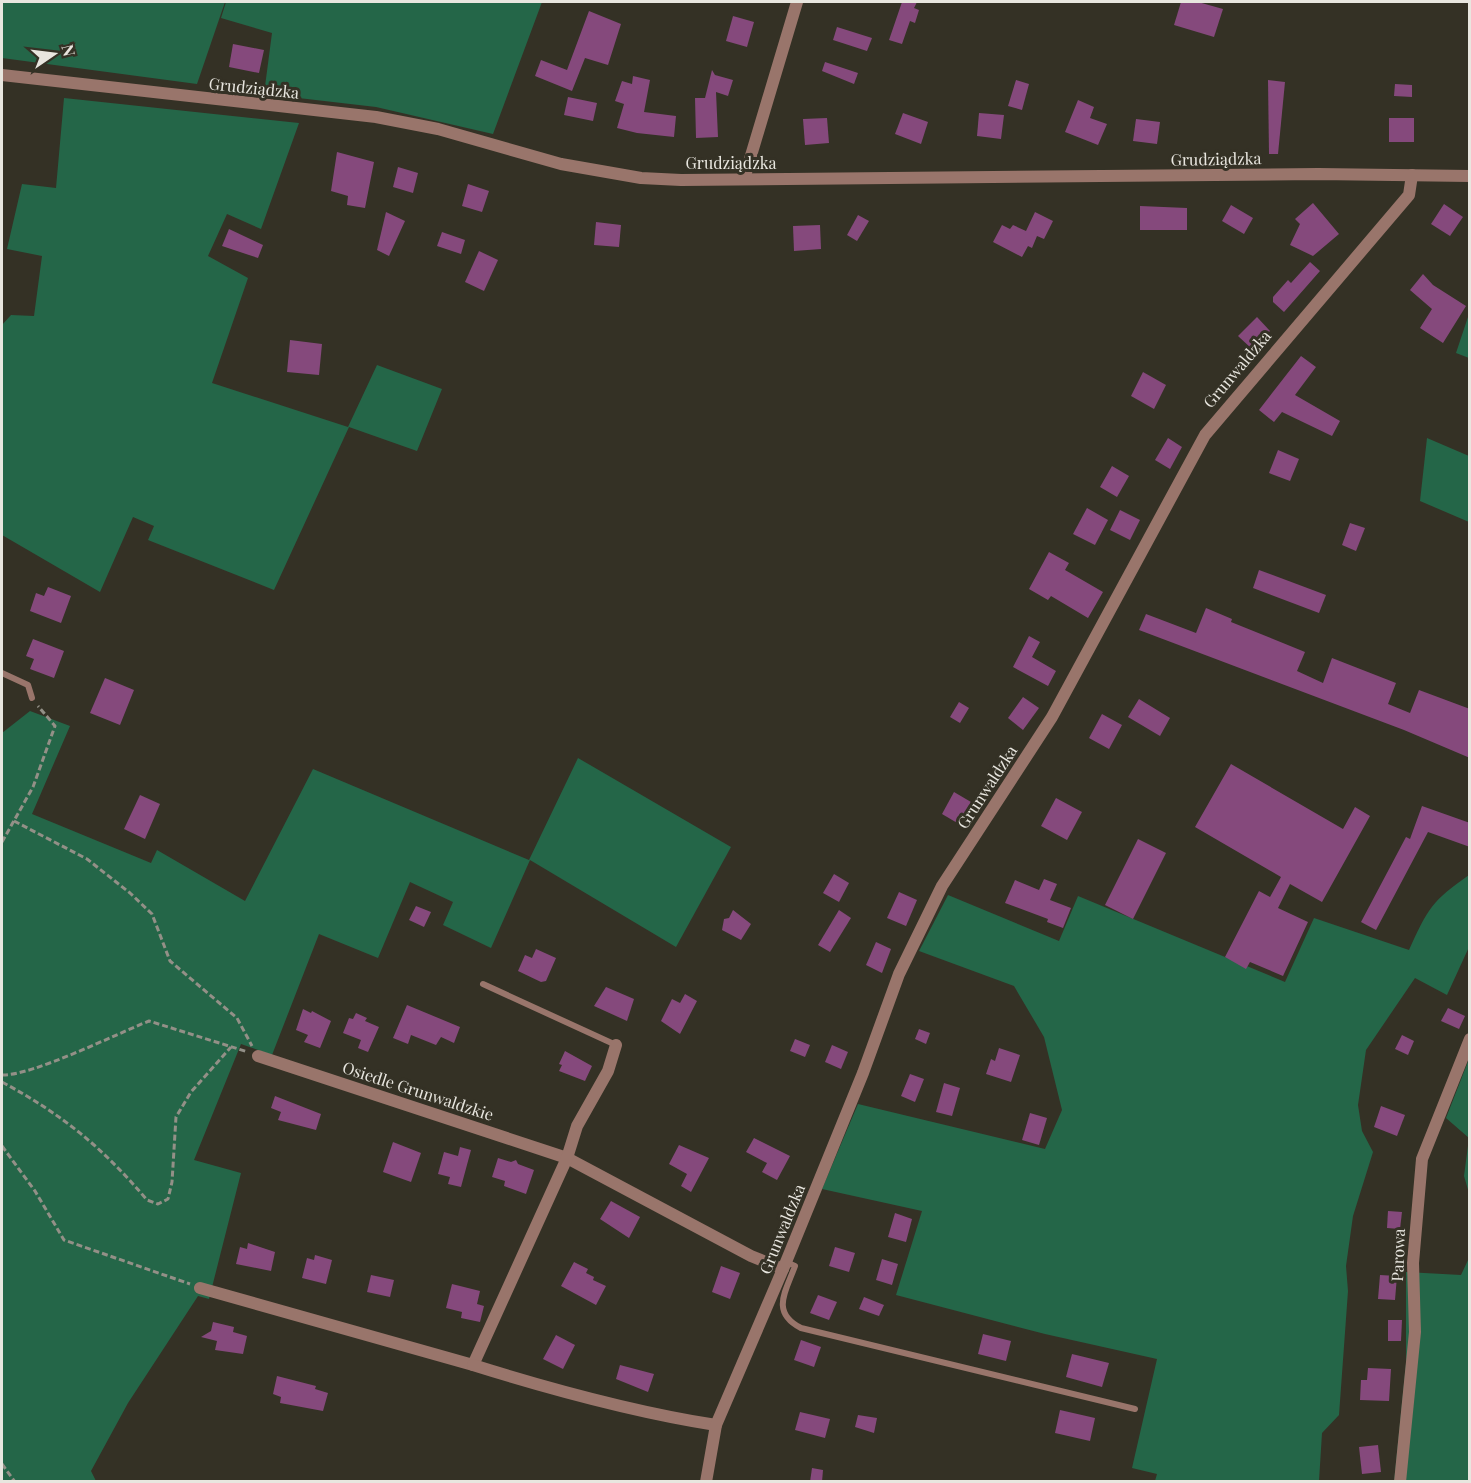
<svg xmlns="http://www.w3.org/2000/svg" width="1471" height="1483" viewBox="0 0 1471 1483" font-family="'Playfair Display',serif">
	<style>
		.green { fill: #246648 }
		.building { fill: #85497c }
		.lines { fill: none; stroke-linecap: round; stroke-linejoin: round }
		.path { stroke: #939087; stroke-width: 3; stroke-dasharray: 6 3; stroke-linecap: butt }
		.service { stroke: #99756b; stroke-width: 6 }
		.minor { stroke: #99756b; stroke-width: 12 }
		.tertiary { stroke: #99756b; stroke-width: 12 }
		.labels { text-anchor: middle; stroke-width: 6; stroke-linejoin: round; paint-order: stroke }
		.street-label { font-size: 16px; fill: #e8e6df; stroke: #343125 }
	</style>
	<rect width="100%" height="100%" fill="#343125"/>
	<g class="green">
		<path d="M2,2h223l-28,82 -195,-26z"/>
		<path d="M226,2h316l-49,132 -117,-27 -112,-13 8,-61 -51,-15z"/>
		<path d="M64,98l235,25 -38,106 -34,-15 -19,42 40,22 -36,105 136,44 29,-62 65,24 -25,62 -68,-24 -75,163 -126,-50 6,-14 -21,-9 -33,75 -98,-57v-210l9,-10 23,1 8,-60 -35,-7 15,-65 34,4z"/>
		<path d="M1469,314v44l-13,-5z"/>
		<path d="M1427,438l42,18v66l-49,-21z"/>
		<path d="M30,711l40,15 -38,88 119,49 6,-13 88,51 68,-132 216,91 49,-102 153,89 -55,100 -146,-87 -39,88 -48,-23 10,-23 -43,-20 -32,76 -59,-24 -47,121 -31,-11 -47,116 47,13 -32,126 -11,-3 -70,107 -37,68 5,10 -94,1v-749z"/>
		<path d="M1469,875v72l-22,48 -32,-17 -49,72 -8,55 4,26 11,21 -20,64 -7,50 2,25 -9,124 -17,18 -3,48h-164l2,-7 -25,-6 25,-109 -112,-25 -149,-39 26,-84 -100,-22 36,-85 187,45 17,-39 -18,-73 -30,-51 -95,-35 29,-56 111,46 19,-45 207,86 29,-64 95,32c19,-42 23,-49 60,-75z"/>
		<path d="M1469,1059h1l-1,134 -5,-17 5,-38 -23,-20z"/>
		<path d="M1469,1258v223l-75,1 12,-119v-91l55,3z"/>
	</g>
	<g class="building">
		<path d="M902,2h15l-3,6 5,2 -4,13 -5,-2 -8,23 -13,-4z"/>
		<path d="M1181,2h17l25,7 -9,28 -40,-12z"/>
		<path d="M589,11l32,13 -13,41 -23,-7 -13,33 -37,-15 6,-16 26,10z"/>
		<path d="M733,16l21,6 -7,25 -21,-6z"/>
		<path d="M837,27l35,11 -5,13 -34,-11z"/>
		<path d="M233,44l31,6 -5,23 -30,-6z"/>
		<path d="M825,62l33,11 -4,11 -32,-13z"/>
		<path d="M712,70l3,5 18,5 -5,16 -12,-4 2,45 -22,1 -1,-40h10z"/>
		<path d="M633,76l17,4 -6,32 32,4 -2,21 -37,-4 -20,-5 7,-24 -9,-3 7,-20 10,3z"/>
		<path d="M1016,80l13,4 -7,26 -14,-4z"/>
		<path d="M1268,80l17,2 -7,72h-9z"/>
		<path d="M1395,84l17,1v12l-18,-1z"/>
		<path d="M568,97l29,6 -4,18 -29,-6z"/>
		<path d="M1078,100l16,7 -4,11 17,6 -9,21 -33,-13z"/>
		<path d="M903,113l25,9 -7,22 -26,-10z"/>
		<path d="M979,113l25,2 -3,24 -24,-3z"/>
		<path d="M827,118l2,25 -24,2 -2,-26z"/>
		<rect x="1389" y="118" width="25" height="24"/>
		<path d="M1136,119l24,3 -3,22 -24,-3z"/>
		<path d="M337,152l37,10 -9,46 -18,-3 1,-9 -17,-5z"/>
		<path d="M398,167l20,6 -5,20 -20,-6z"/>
		<path d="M468,184l21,7 -7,21 -20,-6z"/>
		<path d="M1313,203l26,31 -26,22 -23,-11 10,-21 -5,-5z"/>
		<path d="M1444,204l19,13 -13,19 -19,-12z"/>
		<path d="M1231,205l22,13 -9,16 -22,-13z"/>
		<path d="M1140,206l47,2v22h-47z"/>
		<path d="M386,212l19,9 -16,35 -12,-6z"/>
		<path d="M1035,212l18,9 -9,18 -7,-3 -5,12 -4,-2 -6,11 -29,-15 9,-17 8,4 3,-4 13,6z"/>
		<path d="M858,215l11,6 -12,20 -10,-6z"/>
		<path d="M596,222l25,3 -2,22 -25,-2z"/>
		<path d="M820,225l1,24 -27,2 -1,-25z"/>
		<path d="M229,229l34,16 -5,13 -36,-12z"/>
		<path d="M442,232l23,8 -4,14 -24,-8z"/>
		<path d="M479,251l19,9 -14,31 -19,-9z"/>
		<path d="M1310,262l10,9 -36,41 -11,-10v-5l15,-17 3,3z"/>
		<path d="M1423,274l10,11 33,21 -23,37 -23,-15 12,-19 -22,-19z"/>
		<path d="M1257,317l13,14 -18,18 -14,-13z"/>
		<path d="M290,340l32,4 -3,31 -32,-3z"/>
		<path d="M1301,356l15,11 -21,28 45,26 -8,15 -50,-24 -8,10 -15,-12z"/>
		<path d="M1143,372l23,13 -12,24 -23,-13z"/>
		<path d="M1168,438l14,9 -12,22 -15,-9z"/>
		<path d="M1278,450l21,9 -9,22 -21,-8z"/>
		<path d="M1112,466l17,10 -12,21 -17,-10z"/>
		<path d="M1087,508l21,12 -13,25 -22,-11z"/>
		<path d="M1120,510l20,10 -10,20 -20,-10z"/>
		<path d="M1350,523l15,5 -9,23 -14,-6z"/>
		<path d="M1049,552l20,11 -4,7 38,22 -15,26 -37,-22 -3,4 -19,-11z"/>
		<path d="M1259,570l67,25 -7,18 -66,-25z"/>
		<path d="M48,587l23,9 -10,27 -31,-12 6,-18 8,3z"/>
		<path d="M1206,608l26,11 -1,3 74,30 -8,19 26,12 9,-25 64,25 -8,21 22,9 9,-23 51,19v49l-66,-28 -265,-100 7,-16 50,19z"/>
		<path d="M1029,636l11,6 -8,15 24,14 -8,15 -35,-19z"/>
		<path d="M33,639l31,12 -10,27 -24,-9 4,-10 -8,-3z"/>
		<path d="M105,678l29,12 -14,35 -30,-12z"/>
		<path d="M1023,697l16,11 -16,22 -15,-12z"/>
		<path d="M1139,699l31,19 -10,18 -32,-19z"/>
		<path d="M959,702l10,6 -9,15 -10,-6z"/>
		<path d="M1102,714l20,11 -13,24 -20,-11z"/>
		<path d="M1231,764l112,65 12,-22 15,9 -48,86 -32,-18 -12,24 30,14 -25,54 -33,-14 -4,7 -21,-12 34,-66 11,6 11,-20 -86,-50z"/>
		<path d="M954,792l17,10 -12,22 -17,-10z"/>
		<path d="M140,795l20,9 -15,35 -21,-10z"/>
		<path d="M1056,798l26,14 -15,28 -26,-14z"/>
		<path d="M1422,806l48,17v24l-42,-15 -52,98 -15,-8 45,-85 4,2z"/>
		<path d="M1138,839l28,14 -33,66 -28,-14z"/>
		<path d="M834,874l15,9 -10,19 -16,-9z"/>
		<path d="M1044,879l13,5 -7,16 21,8 -8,20 -16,-6 1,-3 -43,-16 10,-23 24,10z"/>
		<path d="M899,892l18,8 -11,26 -19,-8z"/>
		<path d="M416,906l15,6 -7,15 -15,-7z"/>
		<path d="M733,910l18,14 -10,16 -19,-10 2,-11 5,-1z"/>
		<path d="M839,910l12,8 -21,34 -12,-7z"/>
		<path d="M876,942l15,7 -9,24 -16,-8z"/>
		<path d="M536,949l20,9 -10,23 -5,1 -23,-11 7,-16 7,3z"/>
		<path d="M606,987l28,12 -7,22 -33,-15z"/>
		<path d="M685,994l12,7 -17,33 -19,-13 11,-22 8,4z"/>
		<path d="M407,1005l53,22 -6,16 -13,-6 -5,8 -25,-10 -3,9 -15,-6z"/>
		<path d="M1448,1008l17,8 -6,13 -18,-8z"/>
		<path d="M303,1009l8,4 1,-2 19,10 -11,27 -16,-6 4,-7 -12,-5z"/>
		<path d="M356,1013l11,5 -2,3 14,6 -11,25 -10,-4 3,-8 -18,-7 6,-15 4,1z"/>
		<path d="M919,1029l11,4 -4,11 -11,-5z"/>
		<path d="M1402,1035l12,6 -6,14 -13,-6z"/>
		<path d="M795,1039l15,6 -5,12 -15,-6z"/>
		<path d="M832,1045l16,7 -7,17 -16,-7z"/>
		<path d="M999,1048l21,7 -9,27 -25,-8 5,-15 4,2z"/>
		<path d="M565,1051l27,15 -7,15 -26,-10 3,-6 -3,-1z"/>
		<path d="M910,1074l14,5 -9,23 -14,-6z"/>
		<path d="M944,1083l16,5 -8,28 -16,-4z"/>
		<path d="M275,1096l46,18 -5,16 -38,-10 3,-8 -10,-4z"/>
		<path d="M1381,1106l24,9 -8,21 -23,-9z"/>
		<path d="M1030,1113l17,5 -8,27 -17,-5z"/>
		<path d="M754,1138l36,18 -13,24 -15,-8 5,-9 -21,-11z"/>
		<path d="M393,1142l28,11 -10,29 -28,-10z"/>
		<path d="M679,1145l30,13 -18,34 -10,-6 6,-12 -18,-10z"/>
		<path d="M460,1147l11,3 -10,37 -13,-3 2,-7 -12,-3 6,-22 14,4z"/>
		<path d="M498,1158l13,4 5,-2 2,4 16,6 -8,24 -22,-8 1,-5 -13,-4z"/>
		<path d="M611,1201l29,16 -11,21 -29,-19z"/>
		<path d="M1388,1211l14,1 -2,17 -13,-1z"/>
		<path d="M895,1213l17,6 -6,23 -18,-5z"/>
		<path d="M248,1243l27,9 -4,19 -35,-7 4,-17 7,2z"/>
		<path d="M835,1247l20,6 -6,19 -20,-6z"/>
		<path d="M315,1255l17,5 -6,24 -24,-6 5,-20 7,2z"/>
		<path d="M882,1259l16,5 -6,21 -16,-5z"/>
		<path d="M574,1262l14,7 -2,4 8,4 -1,3 13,6 -10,19 -35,-19z"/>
		<path d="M721,1266l19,7 -10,26 -18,-7z"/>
		<path d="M371,1275l23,5 -4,17 -23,-5z"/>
		<path d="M1380,1275l17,1 -2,24 -17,-1z"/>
		<path d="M452,1284l28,7 -3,13 7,2 -4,16 -19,-4 1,-6 -16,-4z"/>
		<path d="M818,1295l19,7 -8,18 -19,-7z"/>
		<path d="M864,1297l20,8 -5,11 -20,-7z"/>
		<path d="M1388,1320h14l-1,21h-13z"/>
		<path d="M213,1322l21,5 -1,5 14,4 -4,18 -28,-4 2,-9 -16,-4 10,-6z"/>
		<path d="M983,1334l28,7 -5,20 -28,-7z"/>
		<path d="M556,1335l19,10 -12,24 -20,-10z"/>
		<path d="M801,1340l20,7 -7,20 -20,-7z"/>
		<path d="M1072,1354l37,9 -7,24 -36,-10z"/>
		<path d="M620,1365l34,9 -6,18 -32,-13z"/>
		<path d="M1368,1368l23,1 -2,32 -29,-1 1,-20h6z"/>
		<path d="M277,1376l39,10 -1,3 13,4 -5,18 -43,-8 1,-6 -8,-3z"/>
		<path d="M1060,1410l35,8 -5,23 -35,-8z"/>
		<path d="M800,1412l30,7 -5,19 -30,-8z"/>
		<path d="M858,1415l19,3 -3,15 -19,-6z"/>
		<path d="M1378,1445l3,27 -19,2 -3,-27z"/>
		<path d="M812,1468l11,2 -1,12h-12z"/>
	</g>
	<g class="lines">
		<g class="path">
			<path d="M14,821l73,38 43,34 22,21 18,47 67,57 15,28"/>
			<path d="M2,842l31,-55 22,-61 -17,-20"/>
			<path d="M2,1075c30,1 114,-41 147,-54l99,31"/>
			<path d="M2,1082c61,33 100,65 145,118l11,4 10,-5 4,-17 4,-65 15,-25 40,-45"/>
			<path d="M2,1146l33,45 29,49 126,44"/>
			<path d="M2,1464l13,18"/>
		</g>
		<g class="service">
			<path d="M2,673l26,12 4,13"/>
			<path d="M483,984l133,61"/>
			<path d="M786,1262l9,4c-9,25 -25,46 6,62l334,81"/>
		</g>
		<g class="minor">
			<path d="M744,179l53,-177"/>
			<path d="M258,1056l309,102 184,98 32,13"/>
			<path d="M200,1288l273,77 94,-207 10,-32 31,-55 8,-26"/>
			<path d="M473,1365c80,25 160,47 243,60"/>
			<path d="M706,1482l10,-57 70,-163 77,-189 36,-99 43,-88 110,-169 153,-282 204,-240 3,-20"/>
			<path d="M1400,1482l15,-150 -2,-69 9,-104 48,-120"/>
		</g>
		<path class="tertiary" d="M2,75l374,42 62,12 123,35 80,14 40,2 637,-6 152,2"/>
	</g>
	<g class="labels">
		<g class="street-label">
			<text transform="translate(254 88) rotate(6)" y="6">Grudziądzka</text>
			<text transform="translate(1216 159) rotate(-1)" y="6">Grudziądzka</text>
			<text x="731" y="169">Grudziądzka</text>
			<text transform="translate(1237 369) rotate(-50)" y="6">Grunwaldzka</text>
			<text transform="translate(987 787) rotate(-57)" y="6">Grunwaldzka</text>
			<text transform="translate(418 1091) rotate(18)" y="6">Osiedle Grunwaldzkie</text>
			<text transform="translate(782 1229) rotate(-68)" y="6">Grunwaldzka</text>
			<text transform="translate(1398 1255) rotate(-88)" y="6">Parowa</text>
		</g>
	</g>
	<rect width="1471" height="1483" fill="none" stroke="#e8e6df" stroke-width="6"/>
	<g transform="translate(54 54) rotate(76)" stroke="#343125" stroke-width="4.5" paint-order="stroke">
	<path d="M0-4.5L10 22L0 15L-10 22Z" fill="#e8e6df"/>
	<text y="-9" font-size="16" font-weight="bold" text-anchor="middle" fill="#e8e6df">N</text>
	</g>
</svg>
